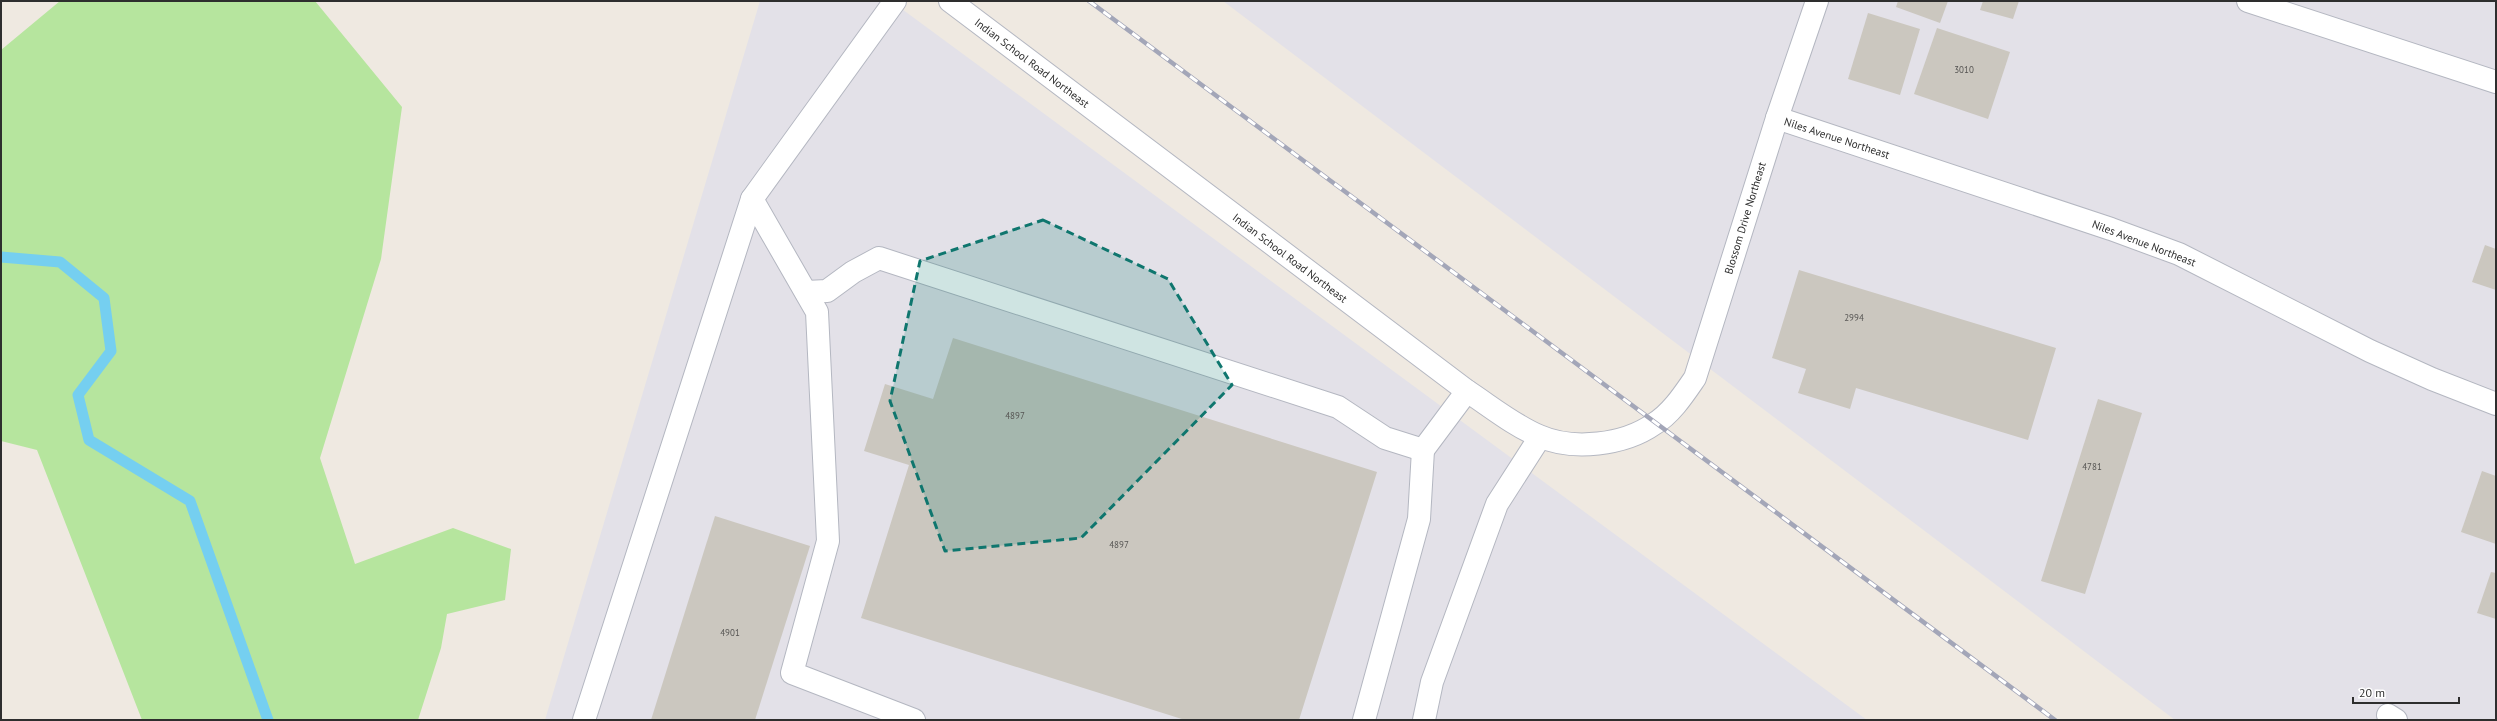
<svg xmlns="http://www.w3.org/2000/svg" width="2497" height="721" viewBox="0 0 2497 721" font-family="'PT Sans',sans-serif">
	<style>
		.industrial { fill: #e3e1e8 }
		.green { fill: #b6e59e }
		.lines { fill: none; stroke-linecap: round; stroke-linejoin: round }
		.stream { stroke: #75cff0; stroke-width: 11 }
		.building { fill: #cbc7bf }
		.minor-casing { stroke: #b4b7c1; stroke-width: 24 }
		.minor { stroke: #fff; stroke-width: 22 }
		.rail-casing { stroke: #a3a6b8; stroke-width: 4.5 }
		.rail { stroke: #fff; stroke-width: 3; stroke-dasharray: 9; stroke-linecap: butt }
		.marked { fill: #0f766e; fill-opacity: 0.2; stroke: #0f766e; stroke-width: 3; stroke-dasharray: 8 5; stroke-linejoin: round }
		.labels { text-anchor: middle; stroke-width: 4; stroke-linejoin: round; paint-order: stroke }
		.number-label { font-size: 9px; fill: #555452 }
		.street-label { font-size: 11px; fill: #2e2e2e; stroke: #fff }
	</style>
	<rect width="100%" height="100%" fill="#efe9e1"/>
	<g class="industrial">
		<path d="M760,1h131l976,719h-1322z"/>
		<path d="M1223,1h1273v719h-321z"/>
	</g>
	<path class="green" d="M60,1h255l87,106 -21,152 -61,199 35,106 98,-36 58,21 -6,51 -58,14 -6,34 -23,72h-276l-105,-270 -36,-9v-391z"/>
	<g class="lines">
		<path class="stream" d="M1,257l59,5 44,36 7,53 -33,44 11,45 101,61 78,219"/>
	</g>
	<g class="building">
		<path d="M1898,1h50l-8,22 -44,-16z"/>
		<path d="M1983,1h36l-6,18 -33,-9z"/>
		<path d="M1868,13l52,16 -20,66 -52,-16z"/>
		<path d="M1937,28l73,24 -22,67 -74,-25z"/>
		<path d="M2485,245l11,4v41l-24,-8z"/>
		<path d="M1799,270l257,78 -28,92 -172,-52 -6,21 -52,-16 8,-24 -34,-11z"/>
		<path d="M953,338l424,134 -78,248h-114l-324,-102 48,-153 -45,-14 21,-67 48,15z"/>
		<path d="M2098,399l44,14 -57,181 -44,-13z"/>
		<path d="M2482,471l14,5v68l-35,-12z"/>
		<path d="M715,516l95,30 -55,174h-104z"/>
		<path d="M2491,572l5,1v46l-19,-6z"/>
	</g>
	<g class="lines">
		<defs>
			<g id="minor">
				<path d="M950,1l517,390c23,15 46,34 72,45 34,15 85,9 115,-12 17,-10 30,-30 41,-46l82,-260 40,-117"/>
				<path d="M2248,1l248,81"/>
				<path d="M1777,118l334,111 68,25 191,97 62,28 64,25"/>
				<path d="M752,199l65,113 11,229 -36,132 122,47"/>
				<path d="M806,292l21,-1 26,-19 26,-14 459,149 47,31 38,12 44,-59"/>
				<path d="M2388,715l8,5"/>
				<path d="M584,720l168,-521 143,-198"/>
				<path d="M1364,720l55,-201 4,-69"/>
				<path d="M1424,720l8,-38 65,-178 43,-67"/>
			</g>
		</defs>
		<use href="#minor" class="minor-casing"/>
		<use href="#minor" class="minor"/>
		<defs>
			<path id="rail" d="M1089,1l966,719"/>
		</defs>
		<use href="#rail" class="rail-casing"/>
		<use href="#rail" class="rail"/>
	</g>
	<path class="marked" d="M1043,220l125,59 64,106 -151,153 -136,13 -55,-150 30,-140z"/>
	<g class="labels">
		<g class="number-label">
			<text x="1964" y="73">3010</text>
			<text x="1854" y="321">2994</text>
			<text x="1015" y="419">4897</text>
			<text x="2092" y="470">4781</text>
			<text x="1119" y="548">4897</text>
			<text x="730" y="636">4901</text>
		</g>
		<g class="street-label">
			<text transform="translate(1032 63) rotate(37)" y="4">Indian School Road Northeast</text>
			<text transform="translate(1837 138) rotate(18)" y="4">Niles Avenue Northeast</text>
			<text transform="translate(1745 218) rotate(-73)" y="4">Blossom Drive Northeast</text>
			<text transform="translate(2144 243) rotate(21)" y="4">Niles Avenue Northeast</text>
			<text transform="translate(1290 258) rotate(37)" y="4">Indian School Road Northeast</text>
		</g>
	</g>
	<rect width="2497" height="721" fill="none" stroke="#2e2e2e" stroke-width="4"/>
	<path d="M2353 697v6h106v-6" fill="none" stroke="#2e2e2e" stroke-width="2"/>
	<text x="2359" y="697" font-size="12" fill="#2e2e2e" stroke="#ffffff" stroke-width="3" paint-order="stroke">20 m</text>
</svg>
